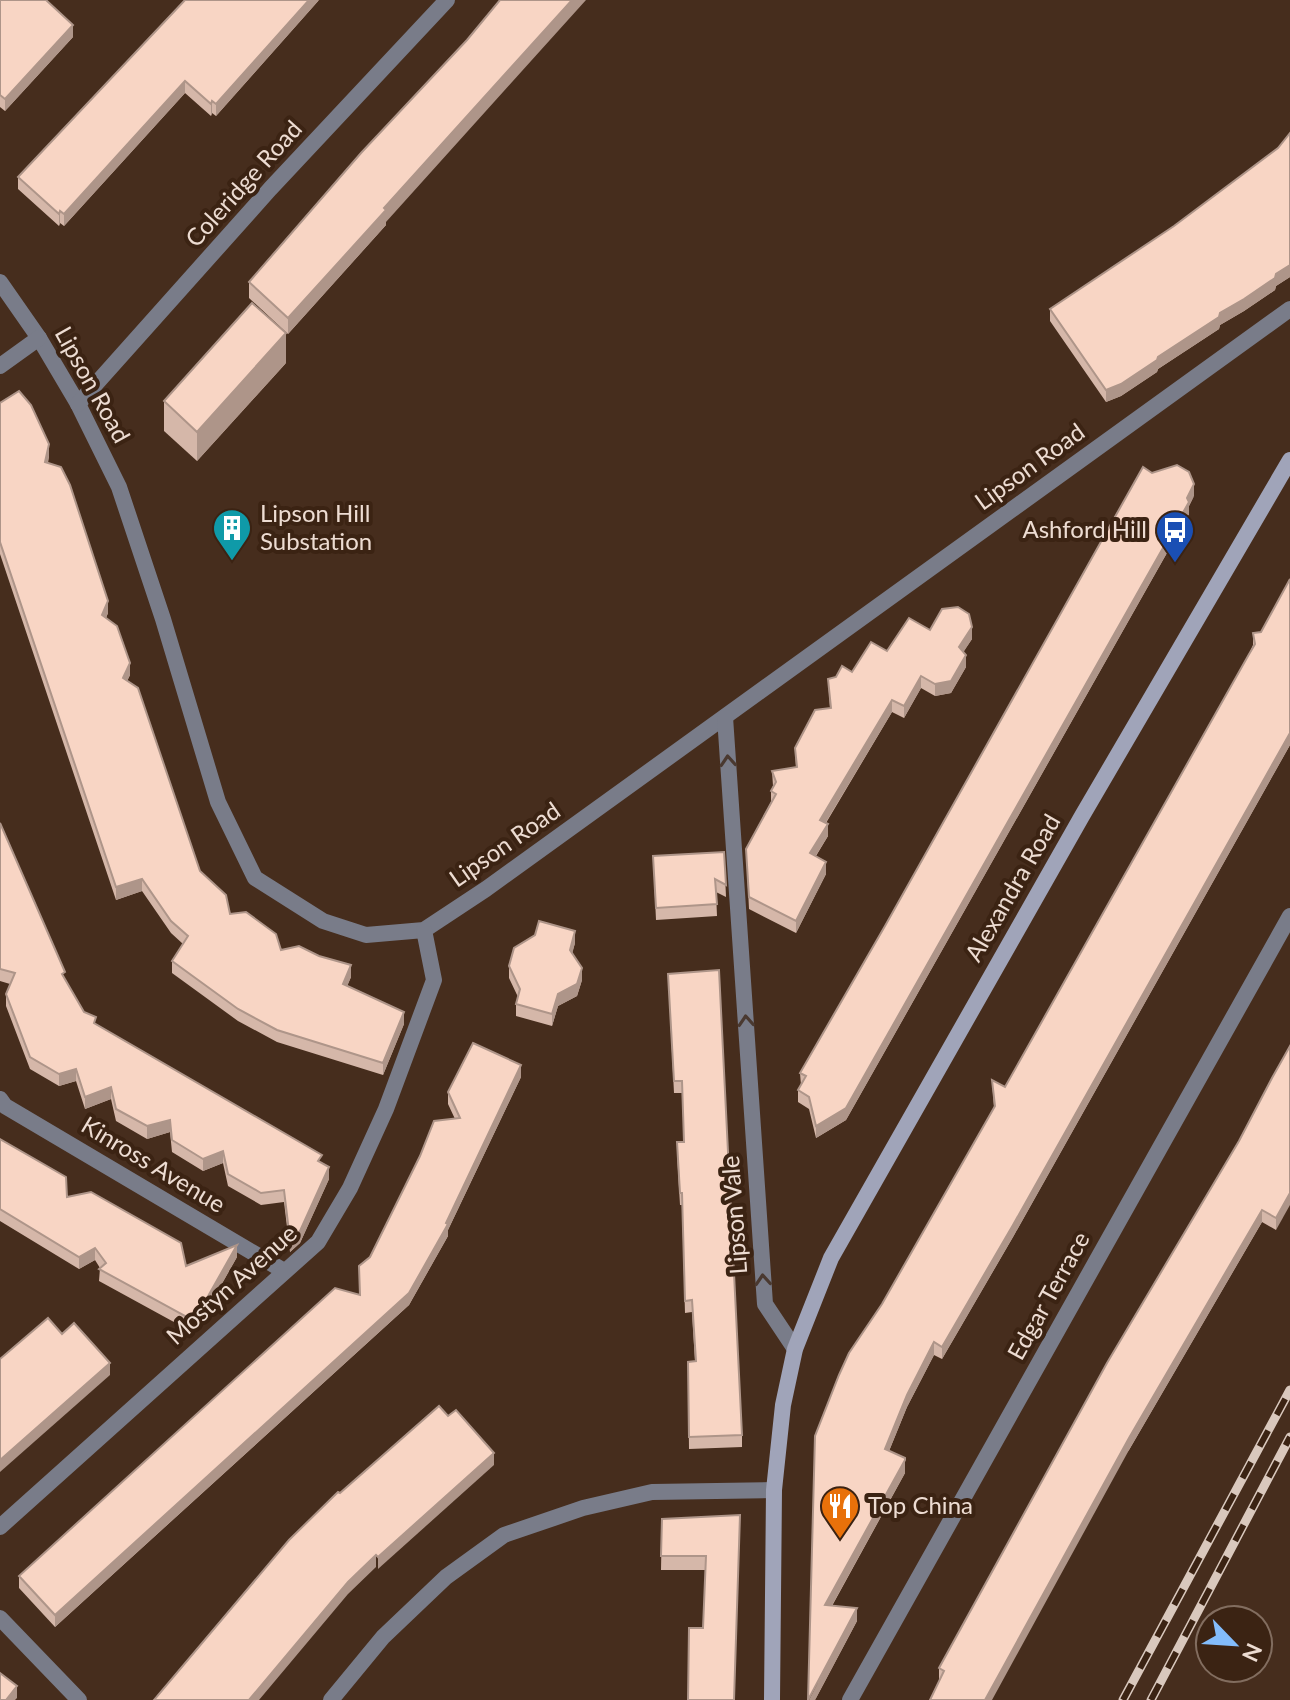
<svg xmlns="http://www.w3.org/2000/svg" width="1290" height="1700" viewBox="0 0 1290 1700" font-family="Lato,sans-serif">
	<style>
		.lines { fill: none; stroke-linecap: round; stroke-linejoin: round }
		.street { stroke: #797c89; stroke-width: 16 }
		.secondary { stroke: #a0a4b9; stroke-width: 16 }
		.rail-casing { stroke: #d9c8bd; stroke-width: 9 }
		.rail { stroke: #3b2313; stroke-width: 6; stroke-dasharray: 18; stroke-linecap: butt }
		.wall { fill: #d5b7a9 }
		.shaded-wall { fill: #ae9589 }
		.building { fill: #f8d5c4; stroke: #ae9589; stroke-width: 2 }
		.oneway { stroke: #4a3930 }
		.labels { text-anchor: middle; stroke-width: 8; stroke-linejoin: round; paint-order: stroke }
		.street-label { font-size: 24px; fill: #eddcd2; stroke: #3b2313 }
		.poi-label { font-size: 24px; fill: #eddcd2; stroke: #3b2313; text-anchor: start }
	</style>
	<rect width="100%" height="100%" fill="#462d1d"/>
	<g class="lines">
		<g class="street">
			<path d="M0,282l39,56 39,66 41,83 44,132 55,183 37,76 68,43 43,14 58,-5 62,-41 804,-580"/>
			<path d="M0,366l39,-28"/>
			<path d="M78,404l192,-215 177,-189"/>
			<path d="M725,717l40,587 30,45"/>
			<path d="M0,1099l5,7 279,165"/>
			<path d="M0,1527l318,-285 32,-54 36,-79 48,-129 -10,-50"/>
			<path d="M0,1618l79,82"/>
			<path d="M331,1700l52,-63 63,-60 58,-42 79,-27 69,-16 122,-2"/>
			<path d="M850,1700l440,-784"/>
		</g>
		<path class="secondary" d="M772,1700l2,-210 9,-85 12,-56 36,-91 251,-442 208,-356"/>
		<defs>
			<g id="rail">
				<path d="M1123,1700l167,-310"/>
				<path d="M1151,1700l139,-263"/>
			</g>
		</defs>
		<use href="#rail" class="rail-casing"/>
		<use href="#rail" class="rail"/>
	</g>
	<g class="wall">
		<path d="M0,0l73,37 -68,74 -5,-4z"/>
		<path d="M319,0l-103,116 -4,-3 -1,3 -26,-23 -121,133 -4,-3 -1,3 -41,-37v-12z"/>
		<path d="M1290,133v144l-14,9 -1,4 -31,21 -24,14 -1,4 -61,40 -1,3 -36,24 -15,6 -56,-81v-12l124,-83 104,-78z"/>
		<path d="M386,222v3l-98,109 -39,-36v-16z"/>
		<path d="M286,363l-89,98 -33,-30v-30z"/>
		<path d="M0,403l49,53 -1,7 60,150 -2,5 24,57 -3,6 73,190 30,43 51,36 70,27 -4,9 57,38 -21,51 -106,-33 -39,-21 -66,-48v-12l11,-17 -12,-11 -29,-42 -26,9 -116,-346z"/>
		<path d="M1194,496l-5,10v8l-343,606 -30,18 -7,-29 -11,-7v-12l3,-5 -1,-12z"/>
		<path d="M1290,579v166l-277,492 -71,122 -8,-4 -27,52 -18,44 16,7v15l-73,133 25,15 -42,79 67,-396 112,-196 -2,-28 13,7 243,-431 5,-11v-12l8,-1z"/>
		<path d="M930,630l42,9 -9,13 3,15 -15,26 -16,3 -14,-8 -17,30 -12,-6 -66,111 2,13 -12,20 10,18 -30,59 -47,-24 -3,-60 25,-47v-11l2,-5 -1,-15 24,-3 -1,-20 35,-40 -2,-29 24,-7 35,-21z"/>
		<path d="M0,823l65,157 19,32 12,12 226,139 7,16 -29,64 -10,9 -6,-50 -23,3 -33,-19 -5,-23 -20,8 -31,-19 -2,-20 -23,7 -31,-18 -5,-22 -26,10 -9,-28 -17,5 -29,-17 -24,-63v-12l4,-10 -10,-3z"/>
		<path d="M724,852l2,45 -10,-5 1,24 -61,4 -3,-64z"/>
		<path d="M575,943l-3,10 10,27 -5,16 -19,10 -6,20 -36,-10v-12l2,-7 -9,-19v-12z"/>
		<path d="M668,974l74,461v12l-53,2 -1,-87 7,-1 -3,-49 -7,1 -3,-108h-2l-3,-51v-12h7l-2,-49h-8z"/>
		<path d="M1290,1046l-14,184 -14,-8 -133,228 -190,230v-12l300,-527z"/>
		<path d="M521,1077l-73,153v6l-39,69 -354,322 -36,-39v-12l340,-281 11,-38 85,-138 -7,-15v-12z"/>
		<path d="M0,1139l67,58 119,69 51,-9 -43,76 -95,-52 1,-13 -5,-8 -16,9 -79,-48z"/>
		<path d="M740,1515l-37,113 3,-58h-45l1,-51z"/>
	</g>
	<g class="shaded-wall">
		<path d="M309,0h10l-103,116v-12z"/>
		<path d="M572,0h14l-200,222v3l-98,109v-16l96,-110z"/>
		<path d="M73,25v12l-68,74v-12z"/>
		<path d="M185,81v12l-121,133v-12z"/>
		<path d="M212,101v12l-1,3v-12z"/>
		<path d="M60,211v12l-1,3v-12z"/>
		<path d="M1290,265v12l-14,9 -1,4 -31,21 -24,14 -1,4 -61,40 -1,3 -36,24 -15,6v-12l52,-33z"/>
		<path d="M286,333v30l-89,98v-29z"/>
		<path d="M49,444v12l-4,18v-12z"/>
		<path d="M1194,484v12l-5,10v8l-343,606 -30,18v-12z"/>
		<path d="M108,601v12l-6,14v-12z"/>
		<path d="M972,627v12l-13,20v-12z"/>
		<path d="M966,655v12l-15,26 -16,3v-12z"/>
		<path d="M130,663v12l-7,15v-12z"/>
		<path d="M921,676v12l-17,30v-12z"/>
		<path d="M892,700v12l-72,120v-12z"/>
		<path d="M1290,733v12l-277,492 -71,122v-12z"/>
		<path d="M828,824v12l-18,29v-12z"/>
		<path d="M826,862v12l-30,59v-12z"/>
		<path d="M142,879v12l-26,9v-13z"/>
		<path d="M575,931v12l-5,19v-12z"/>
		<path d="M351,965v12l-8,19v-12z"/>
		<path d="M582,968v12l-5,16 -19,10 -6,20v-12l6,-20z"/>
		<path d="M404,1012v12l-21,51v-12z"/>
		<path d="M521,1065v12l-73,153v6l-39,69 -354,322v-12l391,-392z"/>
		<path d="M76,1069v12l-17,5v-12z"/>
		<path d="M111,1087v12l-26,10v-12z"/>
		<path d="M170,1120v12l-23,7v-13z"/>
		<path d="M223,1151v12l-20,8v-12z"/>
		<path d="M329,1167v12l-29,64 -10,9v-12z"/>
		<path d="M1290,1193v12l-14,25v-12z"/>
		<path d="M1262,1210v12l-133,228 -137,250h-7l144,-262z"/>
		<path d="M237,1245v12l-43,76v-12z"/>
		<path d="M95,1248v12l-16,9v-12z"/>
		<path d="M934,1342v13l-27,52 -22,54v-12l22,-54z"/>
		<path d="M110,1363v12l-110,97v-12z"/>
		<path d="M494,1453v12l-116,104v-12z"/>
		<path d="M905,1460v13l-80,145v-13z"/>
		<path d="M376,1555v12l-28,27 -89,106h-10l99,-118z"/>
		<path d="M857,1608v13l-42,79h-6z"/>
		<path d="M17,1686v12l-2,2h-9z"/>
	</g>
	<g class="building">
		<path d="M0,0h46l27,25 -68,74 -5,-4z"/>
		<path d="M185,0h124l-93,104 -4,-3 -1,3 -26,-23 -121,133 -4,-3 -1,3 -41,-37z"/>
		<path d="M500,0h72l-188,208 2,2 -98,108 -39,-36 112,-129 106,-113z"/>
		<path d="M1290,133v132l-14,9 -1,4 -31,21 -24,14 -1,4 -61,40 -1,3 -36,24 -15,6 -56,-81 124,-83 104,-78z"/>
		<path d="M252,303l34,30 -89,99 -33,-31z"/>
		<path d="M19,391l12,14 18,39 -4,18 16,5 9,18 38,116 -6,14 15,11 13,37 -7,15 15,10 62,183 26,24 4,19 16,-2 30,22 5,16 18,-4 20,10 32,9 -8,19 61,28 -21,51 -106,-33 -39,-21 -66,-48 16,-25 -17,-15 -29,-42 -26,8 -116,-345v-139z"/>
		<path d="M1177,465l12,7 5,12 -7,14 2,4 -343,606 -30,18 -7,-29 -11,-7 8,-14 -6,-3 85,-147 258,-459 9,6z"/>
		<path d="M1290,579v154l-277,492 -71,122 -8,-5 -27,53 -22,54 20,9v2l-80,145 32,3 -49,92 7,-264 24,-61 10,-22 33,-49 113,-198 -3,-26 13,7 243,-431 7,-12 -2,-11 8,-1z"/>
		<path d="M958,607l11,7 3,13 -13,20 7,8 -15,26 -16,3 -14,-8 -17,30 -12,-6 -72,120 8,4 -18,29 16,9 -30,59 -47,-24 -3,-48 30,-55 -5,-3 5,-9 -4,-11 25,-4 -2,-19 20,-38 16,-2 -3,-29 8,-2 6,-11 10,6 19,-30 16,9 22,-33 21,12 12,-21z"/>
		<path d="M0,823l65,149 -3,2 22,38 12,5 -2,6 228,132 -4,6 11,6 -29,64 -10,9 -6,-50 -23,3 -33,-19 -5,-23 -20,8 -31,-19 -2,-20 -23,6 -31,-17 -5,-22 -26,10 -9,-28 -17,5 -29,-17 -24,-63 9,-21 -15,-4z"/>
		<path d="M724,852l2,33 -11,-6 2,25 -61,4 -3,-52z"/>
		<path d="M539,921l36,10 -5,19 12,18 -5,16 -19,10 -6,20 -36,-10 4,-15 -11,-23 5,-18 21,-13z"/>
		<path d="M719,970l23,465 -53,2 -1,-75 8,-1 -4,-61 -7,1 -3,-108h-2l-3,-51h7l-2,-61h-8l-6,-107z"/>
		<path d="M473,1043l48,22 -75,158 2,1 -39,69 -354,322 -36,-39 316,-288 25,7 -1,-29 11,-9 50,-101 14,-35 26,-3 -12,-26z"/>
		<path d="M1290,1046v147l-14,25 -14,-8 -133,228 -144,262h-55l14,-29 -5,-3 168,-305 132,-222 33,-63z"/>
		<path d="M0,1139l66,38 1,20 24,-5 90,51 5,23 51,-21 -43,76 -95,-52 7,-6 -11,-15 -16,9 -79,-48z"/>
		<path d="M48,1318l14,16 12,-11 36,40 -110,97v-101z"/>
		<path d="M439,1406l9,10 8,-6 38,43 -116,104 -2,-2 -28,27 -99,118h-95l135,-160 49,-48 2,1z"/>
		<path d="M740,1515l-6,185h-46l1,-72h14l3,-72h-45l1,-37z"/>
		<path d="M0,1673l17,13 -11,14h-6z"/>
	</g>
	<defs><path id="oneway-chevron" d="M-2-3.5L2.5 0L-2 3.5" fill="none" stroke-width="1.6" stroke-linecap="round" stroke-linejoin="round" transform="scale(2)"/></defs>
	<g class="oneway">
		<use href="#oneway-chevron" transform="translate(728 761) rotate(-94)"/>
		<use href="#oneway-chevron" transform="translate(746 1021) rotate(-94)"/>
		<use href="#oneway-chevron" transform="translate(763 1280) rotate(-94)"/>
	</g>
	<defs>
		<symbol id="building-pin" viewBox="-11 -11 22 30"><path d="M0 17L-7.5 6A9.5 9.5 0 1 1 7.5 6Z" fill="#0f9aa8" stroke="#3b2313"/><path d="M-4-6H4V6H1V3H-1V6H-4ZM-2.5-4.3h1.7v1.8h-1.7ZM.8-4.3h1.7v1.8H.8ZM-2.5-1h1.7V.8h-1.7ZM.8-1h1.7V.8H.8Z" fill="#fff"/></symbol>
		<symbol id="bus-pin" viewBox="-11 -11 22 30"><path d="M0 17L-7.5 6A9.5 9.5 0 1 1 7.5 6Z" fill="#1a4fb4" stroke="#3b2313"/><path d="M-5-6H5V4H4V6H2V4H-2V6H-4V4H-5ZM-3.5-4V0h7V-4ZM-3.5 1.2v1.5H-2V1.2ZM2 1.2v1.5H3.5V1.2Z" fill="#fff"/></symbol>
		<symbol id="restaurant-pin" viewBox="-11 -11 22 30"><path d="M0 17L-7.5 6A9.5 9.5 0 1 1 7.5 6Z" fill="#e8710a" stroke="#3b2313"/><path d="M-5-6h1v4h1v-4h1v4h1v-4h1v5L-1.5 .5V6h-2V.5L-5-1ZM5-6V6H3V1.5H1.5Q1.5-4 5-6Z" fill="#fff"/></symbol>
	</defs>
	<g fill-rule="evenodd">
		<use href="#building-pin" x="210" y="506" width="44" height="60"/>
		<use href="#bus-pin" x="1153" y="508" width="44" height="60"/>
		<use href="#restaurant-pin" x="818" y="1484" width="44" height="60"/>
	</g>
	<g class="labels">
		<g class="street-label">
			<text transform="translate(244 184) rotate(-48)" y="8">Coleridge Road</text>
			<text transform="translate(92 385) rotate(61)" y="8">Lipson Road</text>
			<text transform="translate(1030 467) rotate(-36)" y="8">Lipson Road</text>
			<text transform="translate(505 845) rotate(-35)" y="8">Lipson Road</text>
			<text transform="translate(1013 888) rotate(-60)" y="8">Alexandra Road</text>
			<text transform="translate(153 1165) rotate(31)" y="8">Kinross Avenue</text>
			<text transform="translate(735 1215) rotate(-94)" y="8">Lipson Vale</text>
			<text transform="translate(232 1285) rotate(-42)" y="8">Mostyn Avenue</text>
			<text transform="translate(1049 1296) rotate(-61)" y="8">Edgar Terrace</text>
		</g>
		<g class="poi-label">
			<text x="260" y="522">Lipson Hill<tspan x="260" dy="28">Substation</tspan></text>
			<text x="1147" y="538" text-anchor="end">Ashford Hill</text>
			<text x="868" y="1514">Top China</text>
		</g>
	</g>
	<g transform="translate(1234 1644) rotate(115)"><circle r="38" fill="#3b2313" stroke="#826d5f" stroke-width="2"/>
	<path d="M0-6L14 30L0 20L-14 30Z" fill="#83bcfb"/>
	<text y="-12" font-size="22" font-weight="bold" text-anchor="middle" fill="#eddcd2">N</text>
	</g>
</svg>
